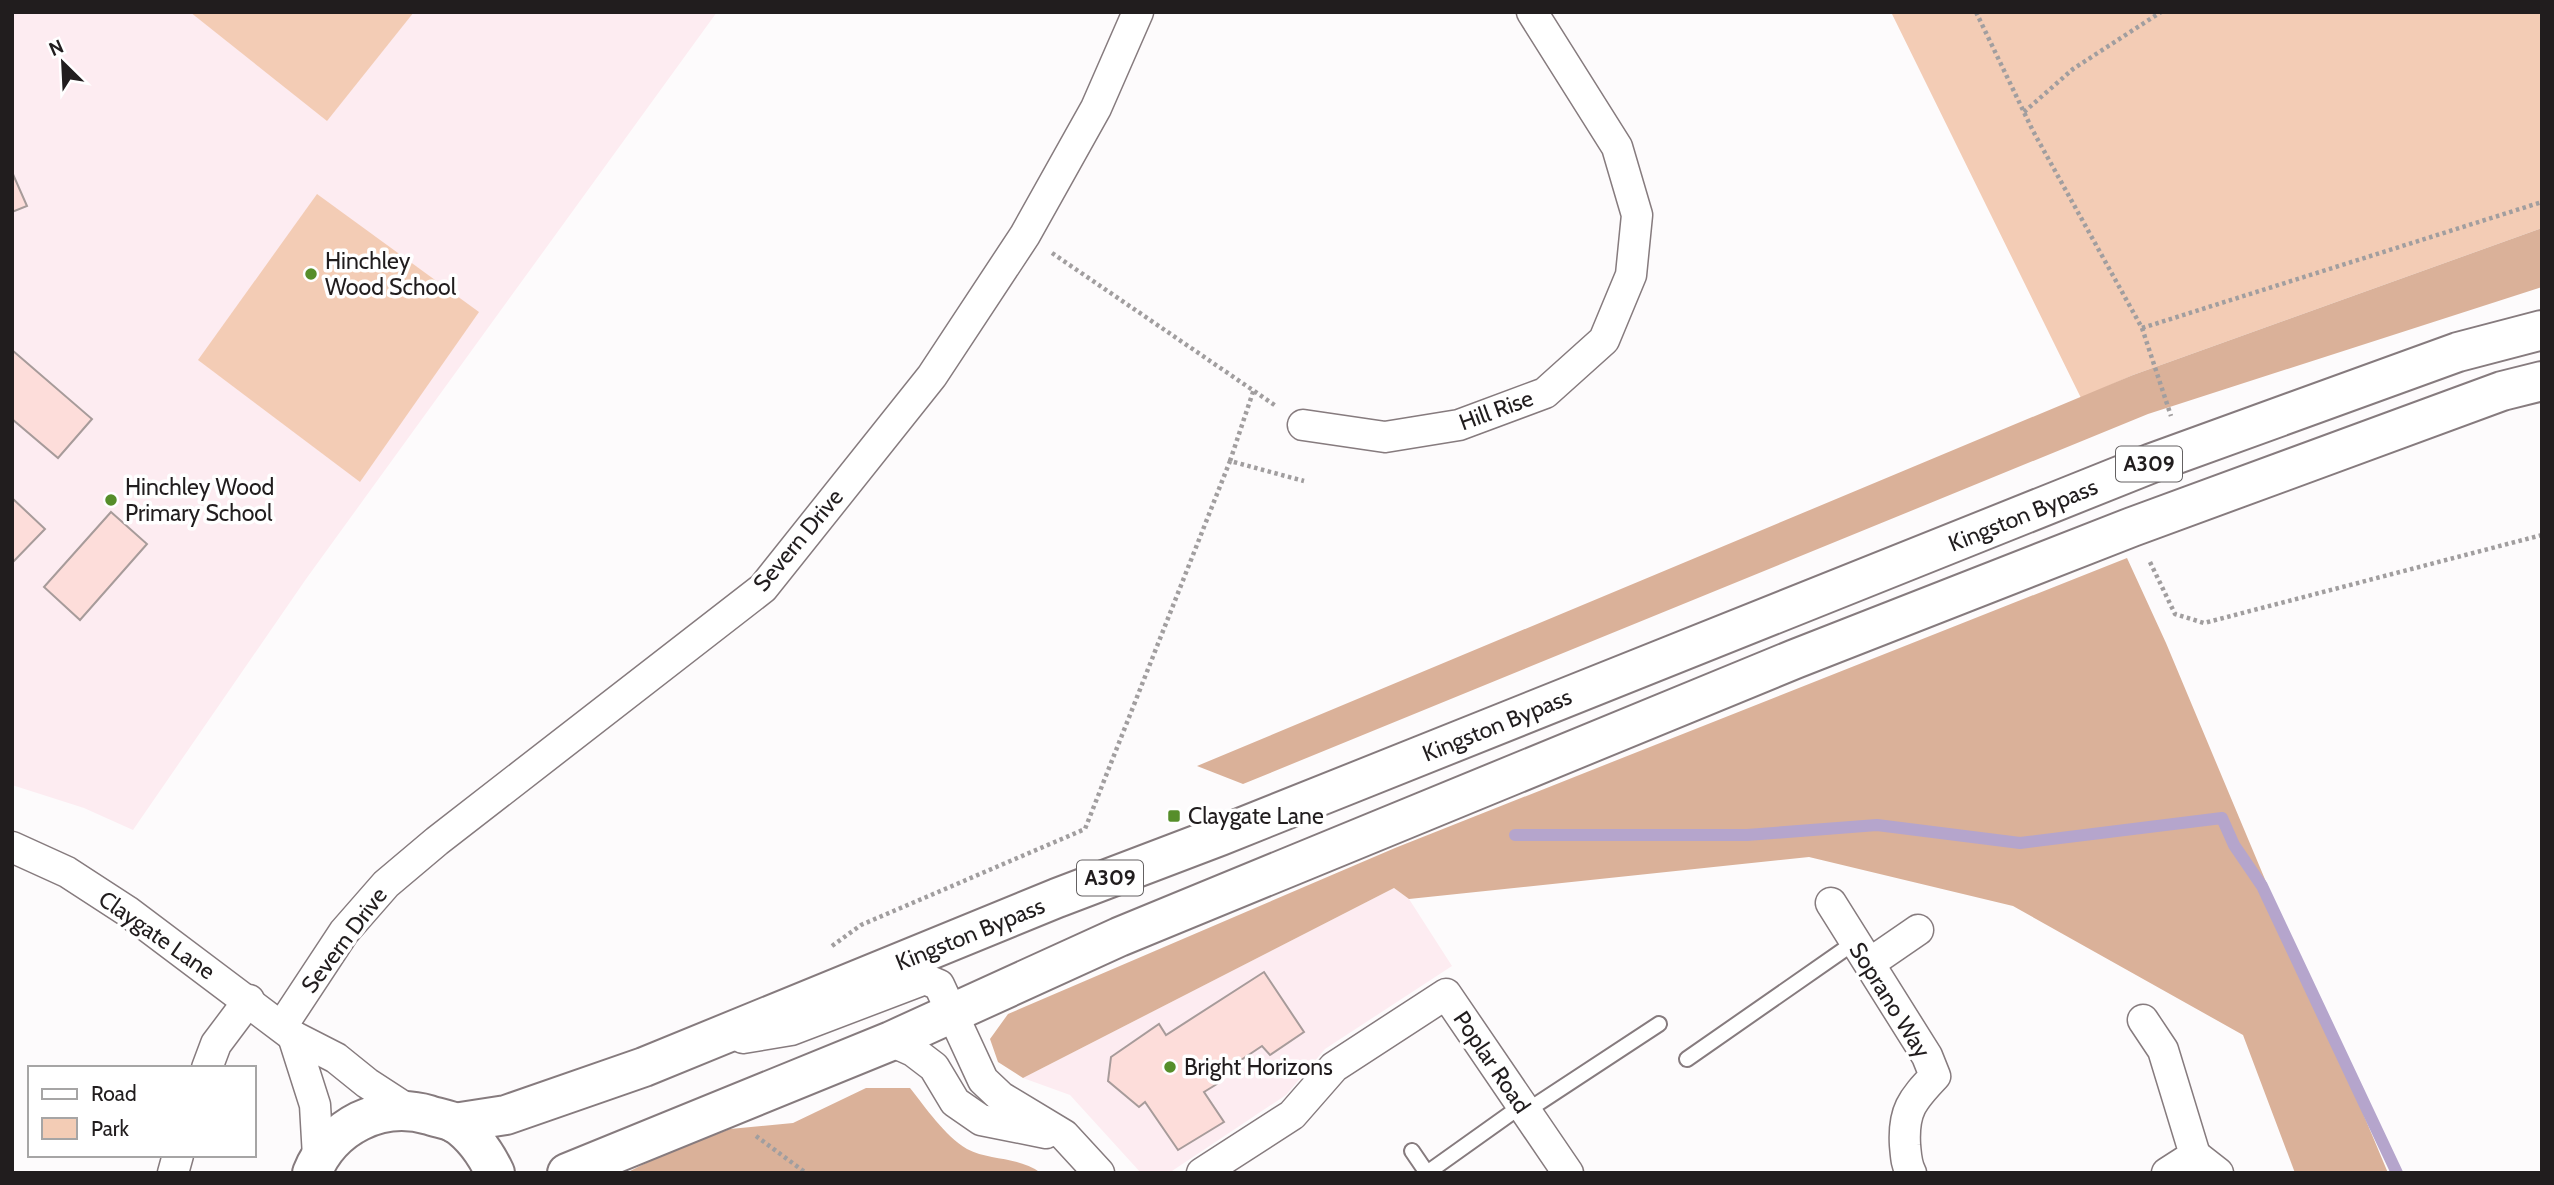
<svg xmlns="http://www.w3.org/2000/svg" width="2554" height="1185" viewBox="0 0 2554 1185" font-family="Cabin,sans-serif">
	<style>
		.built { fill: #fdecf1 }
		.green { fill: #f3ccb5 }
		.forest { fill: #dab199 }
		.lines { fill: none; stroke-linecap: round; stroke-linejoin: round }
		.stream { stroke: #b5a5cc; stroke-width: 12 }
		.building { fill: #fdddda; stroke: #a79b9a; stroke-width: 2 }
		.lane-casing { stroke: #867b7e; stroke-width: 18 }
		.street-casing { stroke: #867b7e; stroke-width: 33 }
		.highway-casing { stroke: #867b7e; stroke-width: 42 }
		.path { stroke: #a19e9f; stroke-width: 4.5; stroke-dasharray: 3.5 3.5; stroke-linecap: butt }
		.lane { stroke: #fff; stroke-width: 14 }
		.street { stroke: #fff; stroke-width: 30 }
		.highway { stroke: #fff; stroke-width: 38 }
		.poi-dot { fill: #568e2a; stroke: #fff; stroke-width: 2.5 }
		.labels { text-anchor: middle; stroke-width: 7; stroke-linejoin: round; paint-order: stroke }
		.shield { fill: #fff; stroke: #646162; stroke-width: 2 }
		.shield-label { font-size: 21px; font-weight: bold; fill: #211d1e }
		.poi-label { font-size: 23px; fill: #211d1e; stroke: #fff; text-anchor: start }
		.street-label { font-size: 23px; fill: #211d1e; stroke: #fff }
	</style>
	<rect width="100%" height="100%" fill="#fdfbfc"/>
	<g class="built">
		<path d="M12,12h705l-411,567 -173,251 -49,-22 -72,-23z"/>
		<path d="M1394,888l15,11 43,67 -127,83 -39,46 -117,78h-28l-71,-78 -47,-17z"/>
	</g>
	<g class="green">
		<path d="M190,12h224l-87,109z"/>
		<path d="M1891,12h651v216l-409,147 -52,23z"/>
		<path d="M317,194l162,118 -119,170 -162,-122z"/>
	</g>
	<g class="forest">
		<path d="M2542,228v59l-394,127 -905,370 -46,-18 936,-391z"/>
		<path d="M2127,558l39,85 222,530h-93l-52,-138 -230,-129 -204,-49 -400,42 -15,-11 -371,190 -25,-16 -8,-23 18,-25 387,-166z"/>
		<path d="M866,1088h44c16,20 34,47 57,61 23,12 50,7 74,24h-415l38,-19 66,-25 63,-6z"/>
	</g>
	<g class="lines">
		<path class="stream" d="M1515,835h232l130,-10 143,18 202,-25 12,27 28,41 135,287"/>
	</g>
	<g class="building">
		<path d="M12,172l15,34 -15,6z"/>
		<path d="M12,350l80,69 -34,39 -46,-39z"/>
		<path d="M12,498l33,31 -33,34z"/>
		<path d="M111,512l36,32 -67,76 -36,-33z"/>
		<path d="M1264,972l40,60 -34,23 -8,-9 -48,32 3,6 -13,8 20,30 -46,28 -33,-48 -6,5 -31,-26 3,-24 48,-33 7,11z"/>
	</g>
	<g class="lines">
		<defs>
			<g id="lane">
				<path d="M1687,1059l168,-117"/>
				<path d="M1525,1112l134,-88"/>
				<path d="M1412,1151l15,22"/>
				<path d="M1427,1173l94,-67"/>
			</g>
			<g id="street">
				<path d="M1303,425l82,12 74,-12 86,-32 59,-53 27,-65 6,-60 -20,-68 -85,-135"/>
				<path d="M12,847l55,25 60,39 166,125 43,22 31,25 40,26"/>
				<path d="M1831,903l96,153 8,20c-23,24 -32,35 -30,69 1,10 1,19 6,28"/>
				<path d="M1870,963l48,-33"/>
				<path d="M2143,1020l20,30 32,105 -28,18"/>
				<path d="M282,1026l62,-94 42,-48 51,-43 326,-253 169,-212 93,-141 71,-127 42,-96"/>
				<path d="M293,1036l22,69 3,52"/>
				<path d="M743,1038l48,-8 134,-51 14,6 44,95 18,17 63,38 35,38"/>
				<path d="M891,1041l22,10 21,16 21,35 26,18 65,13"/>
				<path d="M207,1068l9,-24 33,-44"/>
				<path d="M2195,1155l23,18"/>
				<path d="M173,1173l5,-18"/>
				<path d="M1202,1173l90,-58 42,-48 112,-73 122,179"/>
			</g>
			<g id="highway">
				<path d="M454,1123l52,-8 138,-48 413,-169 163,-62 932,-373 306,-111 84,-22"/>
				<path d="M312,1173c19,-47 69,-72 117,-58 8,3 19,4 26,8 18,12 31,31 40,50"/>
				<path d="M567,1173l324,-132 228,-104 676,-278 337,-132 370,-136 40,-10"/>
			</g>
		</defs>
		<use href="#lane" class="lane-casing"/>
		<use href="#street" class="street-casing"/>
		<use href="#highway" class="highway-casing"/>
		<g class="path">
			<path d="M1976,12l57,119 109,197 29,88"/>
			<path d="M2024,112l49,-43 88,-57"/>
			<path d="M1052,253l224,153"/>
			<path d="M2142,328l400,-126"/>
			<path d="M1230,461l24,-72"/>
			<path d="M2150,562l25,52 29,9 338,-88"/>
			<path d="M832,946l29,-21 224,-96 145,-368 74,20"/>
			<path d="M756,1136l50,37"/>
		</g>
		<use href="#lane" class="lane"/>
		<use href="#street" class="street"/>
		<use href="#highway" class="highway"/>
	</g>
	<g class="poi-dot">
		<circle cx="311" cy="274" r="7"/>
		<circle cx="111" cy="500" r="7"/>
		<rect x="1167" y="809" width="14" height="14" rx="3.5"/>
		<circle cx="1170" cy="1067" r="7"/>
	</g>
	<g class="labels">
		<g class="shield">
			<rect x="2116" y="446.5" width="66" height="35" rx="5"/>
			<rect x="1077" y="860.5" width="66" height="35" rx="5"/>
		</g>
		<g class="shield-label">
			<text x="2149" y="471">A309</text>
			<text x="1110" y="885">A309</text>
		</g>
		<g class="poi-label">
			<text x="325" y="269">Hinchley<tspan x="325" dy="26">Wood School</tspan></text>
			<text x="125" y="495">Hinchley Wood<tspan x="125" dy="26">Primary School</tspan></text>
			<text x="1188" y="824">Claygate Lane</text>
			<text x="1184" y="1075">Bright Horizons</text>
		</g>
		<g class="street-label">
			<text transform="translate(1496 410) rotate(-20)" y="8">Hill Rise</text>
			<text transform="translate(2023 515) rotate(-22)" y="8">Kingston Bypass</text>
			<text transform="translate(798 540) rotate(-50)" y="8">Severn Drive</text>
			<text transform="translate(1497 725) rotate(-22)" y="8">Kingston Bypass</text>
			<text transform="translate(970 934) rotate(-22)" y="8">Kingston Bypass</text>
			<text transform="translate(157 935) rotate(35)" y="8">Claygate Lane</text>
			<text transform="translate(344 940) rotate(-53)" y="8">Severn Drive</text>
			<text transform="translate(1890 1000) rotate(58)" y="8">Soprano Way</text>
			<text transform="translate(1492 1062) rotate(56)" y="8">Poplar Road</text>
		</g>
	</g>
	<rect width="2554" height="1185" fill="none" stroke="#211d1e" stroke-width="28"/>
	<rect x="28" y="1066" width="228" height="91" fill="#ffffff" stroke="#a6a5a5" stroke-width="2"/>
	<rect x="42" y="1089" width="35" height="10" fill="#ffffff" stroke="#a6a5a5" stroke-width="2"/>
	<text x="91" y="1101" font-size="21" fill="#211d1e">Road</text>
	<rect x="42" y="1118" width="35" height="21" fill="#f3ccb5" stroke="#a6a5a5" stroke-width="2"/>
	<text x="91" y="1136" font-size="21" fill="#211d1e">Park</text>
	<g transform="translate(63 63) rotate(336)" stroke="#ffffff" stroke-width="5" paint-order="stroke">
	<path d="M0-5L12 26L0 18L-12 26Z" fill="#211d1e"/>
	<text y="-10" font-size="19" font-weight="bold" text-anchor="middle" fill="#211d1e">N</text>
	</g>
</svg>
